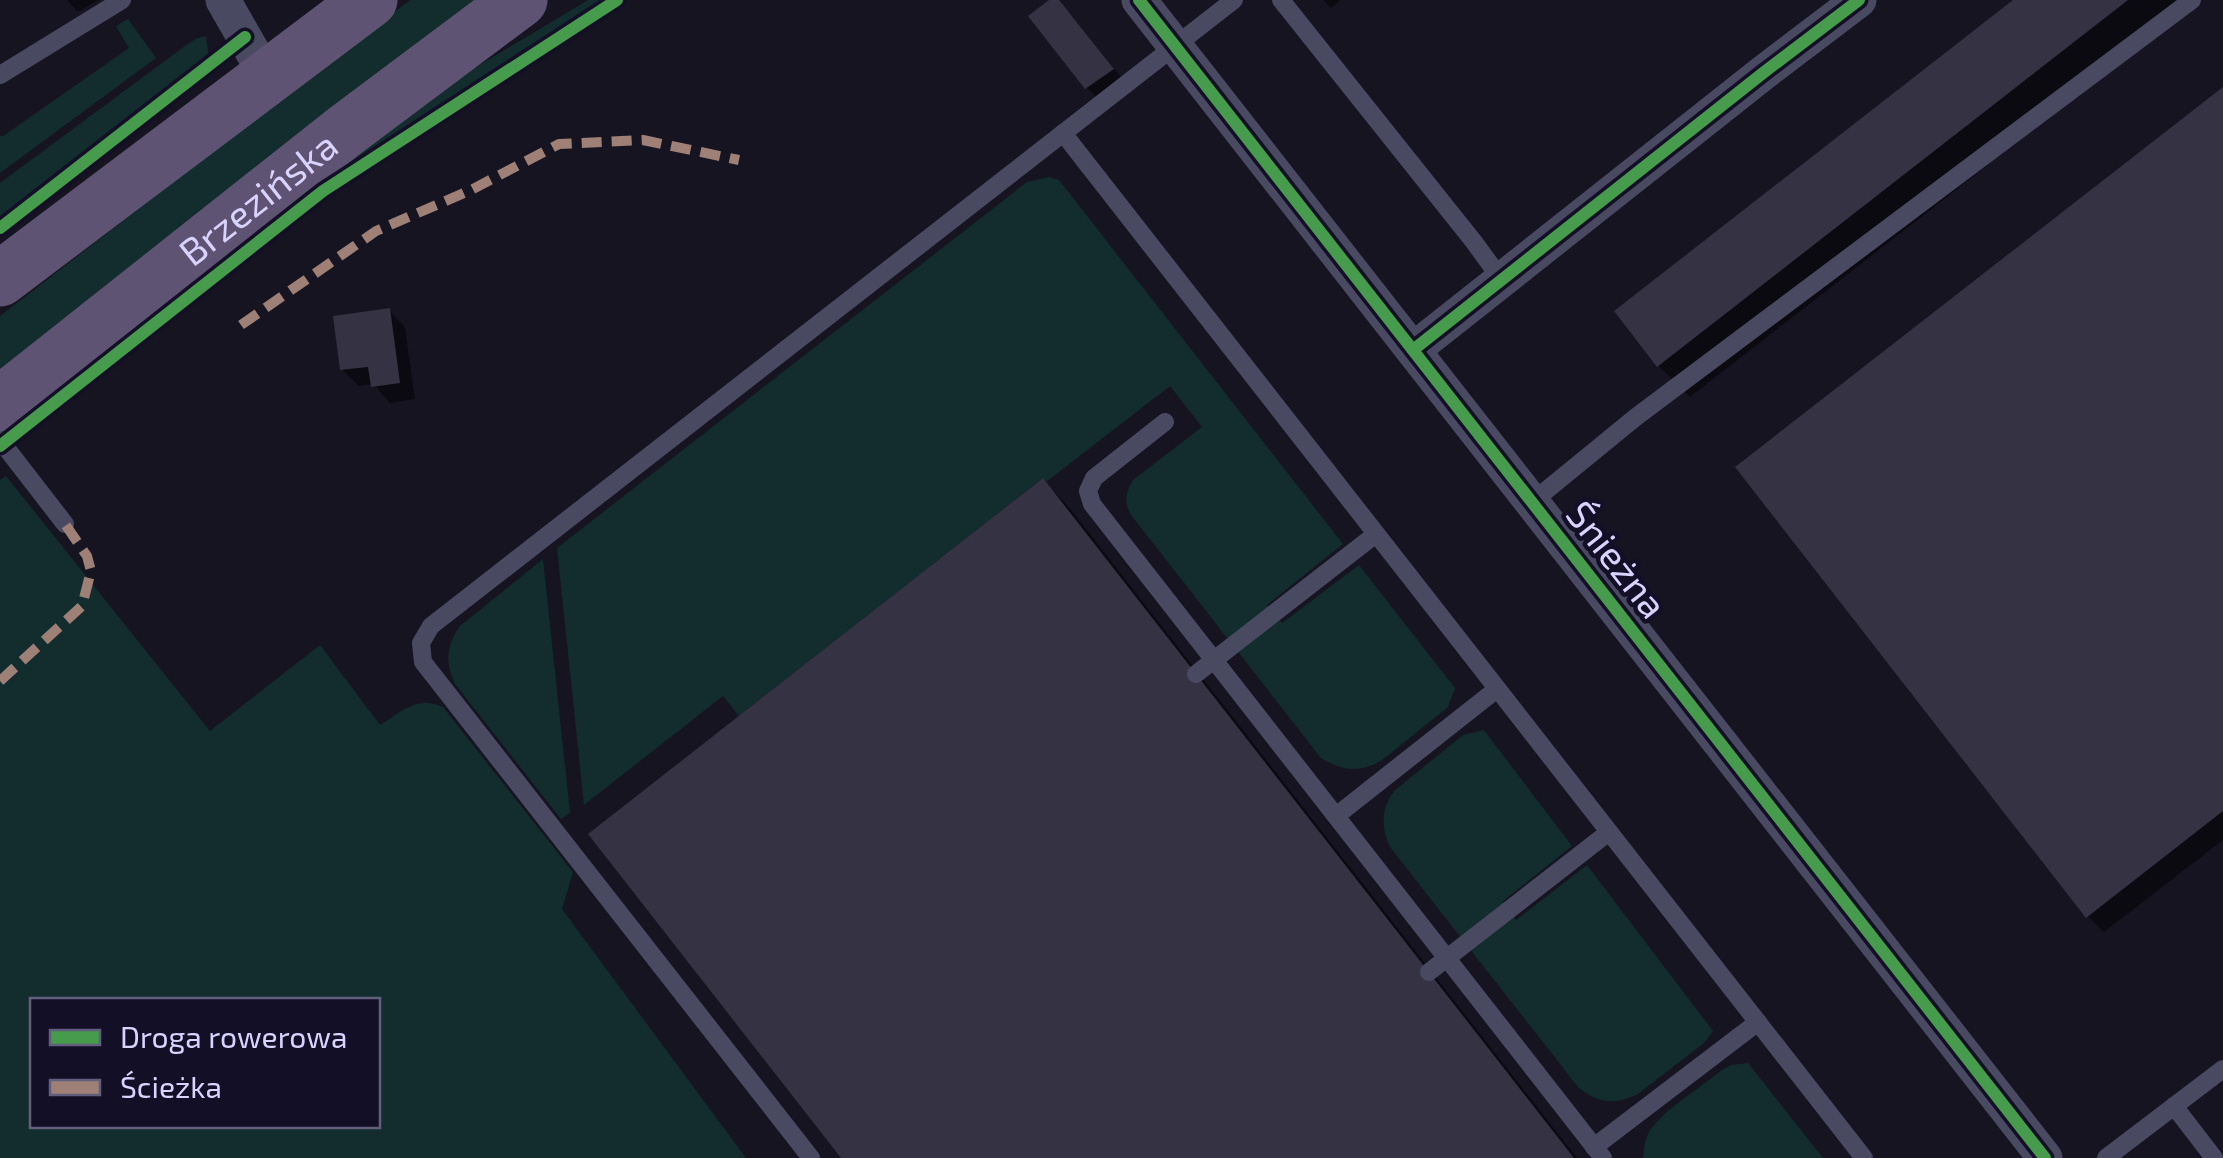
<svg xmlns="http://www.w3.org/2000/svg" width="2223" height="1158" viewBox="0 0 2223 1158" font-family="'Exo 2',sans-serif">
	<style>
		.green { fill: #132c2d; fill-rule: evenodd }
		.shadow { fill: #0007 }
		.building { fill: #343243 }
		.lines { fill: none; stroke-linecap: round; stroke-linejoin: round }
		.lane { stroke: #4a4962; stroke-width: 18 }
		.street { stroke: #4a4962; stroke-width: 35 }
		.primary { stroke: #5e5373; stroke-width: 55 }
		.quiet { stroke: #9e8076; stroke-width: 10; stroke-dasharray: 20 10; stroke-linecap: butt }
		.cycleway-casing { stroke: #130f26; stroke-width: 19 }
		.cycleway { stroke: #469c4c; stroke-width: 12 }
		.labels { text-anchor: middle; stroke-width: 9; stroke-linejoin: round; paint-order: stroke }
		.street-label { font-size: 38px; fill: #d9d4ff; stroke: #130f26 }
	</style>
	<rect width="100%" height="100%" fill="#161421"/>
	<g class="green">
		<path d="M410,0h73l-483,373v-57z"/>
		<path d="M588,0h16l-223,145 -59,43 -98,77 -6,-7 205,-159z"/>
		<path d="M128,19l28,39 -156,115v-37h3l126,-88 -13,-22z"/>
		<path d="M206,36l3,23 -209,163v-39l181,-134 14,-10z"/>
		<path d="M1049,177l10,3 284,364 -76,61 15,18 77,-58 96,123 -7,19 -67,54c-22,12 -39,10 -60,-3l-190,-243c-7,-13 -6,-22 2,-35l69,-53 -32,-41 -124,96 -3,-4 -4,3 -300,235 -16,-20 -139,109 -27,-257 470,-366z"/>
		<path d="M6,476l204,255 110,-86 60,80c21,-13 37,-30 63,-18l130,165 -11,37 184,249h-746v-678zM32,1000h346v126h-346z"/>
		<path d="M543,559l27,254 -9,6 -106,-135c-10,-21 -9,-39 5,-58z"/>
		<path d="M1484,730l88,116 -70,56 14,18 71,-55 126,166 -9,12 -66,51c-23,11 -40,10 -60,-7l-188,-240c-9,-19 -9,-38 4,-56l69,-56z"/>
		<path d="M1748,1063l75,95h-180c1,-8 1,-16 5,-24 10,-21 55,-48 74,-64l9,-5z"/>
	</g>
	<g class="shadow">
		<path d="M67,0h31l-20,12z"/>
		<path d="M1053,0h3l15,15 57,71 -24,18 -17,-16 -55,-72z"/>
		<path d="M1323,0h18l-10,8z"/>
		<path d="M2017,0h167l-203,157 7,8 -298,232 -32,-32z"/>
		<path d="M2223,90v750l-119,92 -17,-16z"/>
		<path d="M389,310l16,17 10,72 -25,4 -17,-19 -14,2 -17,-17z"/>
		<path d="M1043,481l25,25 509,652h-733z"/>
	</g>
	<g class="building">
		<path d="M1049,0h10l55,69 -29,20 -57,-73z"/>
		<path d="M2013,0h115l-471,367 -43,-56z"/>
		<path d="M2223,87v724l-137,107 -351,-451z"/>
		<path d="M390,308l10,75 -29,4 -3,-20 -28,3 -7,-54z"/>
		<path d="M1043,478l531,680h-733l-253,-324z"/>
	</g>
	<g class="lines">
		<g class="lane">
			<path d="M1281,0l193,242 27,37"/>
			<path d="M0,75l122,-75"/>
			<path d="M1063,133l801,1025"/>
			<path d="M1165,422l-71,56 -6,13 4,13 511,654"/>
			<path d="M0,440l65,84"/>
			<path d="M1532,502l104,-85 556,-417"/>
			<path d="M1196,674l180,-140"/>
			<path d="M1336,816l161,-127"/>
			<path d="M1429,972l180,-140"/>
			<path d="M2174,1106l40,52"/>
			<path d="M1594,1147l164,-125"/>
			<path d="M811,1158l-388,-496 -2,-19 10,-17 803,-626"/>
			<path d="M2106,1158l117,-89"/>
		</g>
		<g class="street">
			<path d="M223,0l44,77"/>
			<path d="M1139,0l906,1158"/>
			<path d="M1413,350l350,-277 96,-73"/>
		</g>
		<g class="primary">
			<path d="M0,279l370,-279"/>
			<path id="s1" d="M0,404l345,-273 175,-131"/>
		</g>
		<g class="quiet">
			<path d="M241,325l135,-94 95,-41 88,-46 84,-4 96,20"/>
			<path d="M0,681l82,-75 9,-35 -4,-15 -22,-32"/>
		</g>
		<defs>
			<g id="cycleway">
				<path d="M1139,0l906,1158"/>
				<path d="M0,228l245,-191"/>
				<path d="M1413,350l350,-277 96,-73"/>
				<path d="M0,446l323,-255 294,-191"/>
			</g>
		</defs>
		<use href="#cycleway" class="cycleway-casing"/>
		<use href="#cycleway" class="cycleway"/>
	</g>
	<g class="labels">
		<g class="street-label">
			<text dy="13" stroke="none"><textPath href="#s1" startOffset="330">Brzezińska</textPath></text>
			<text transform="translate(1616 560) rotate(52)" y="13">Śnieżna</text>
		</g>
	</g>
	<rect x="30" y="998" width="350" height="130" fill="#130f26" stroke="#625e7d" stroke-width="2.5"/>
	<rect x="50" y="1030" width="50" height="15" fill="#469c4c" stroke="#625e7d" stroke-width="2.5"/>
	<text x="120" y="1048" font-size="30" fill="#d9d4ff">Droga rowerowa</text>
	<rect x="50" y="1080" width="50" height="15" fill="#9e8076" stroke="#625e7d" stroke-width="2.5"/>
	<text x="120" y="1098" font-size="30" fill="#d9d4ff">Ścieżka</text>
</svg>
